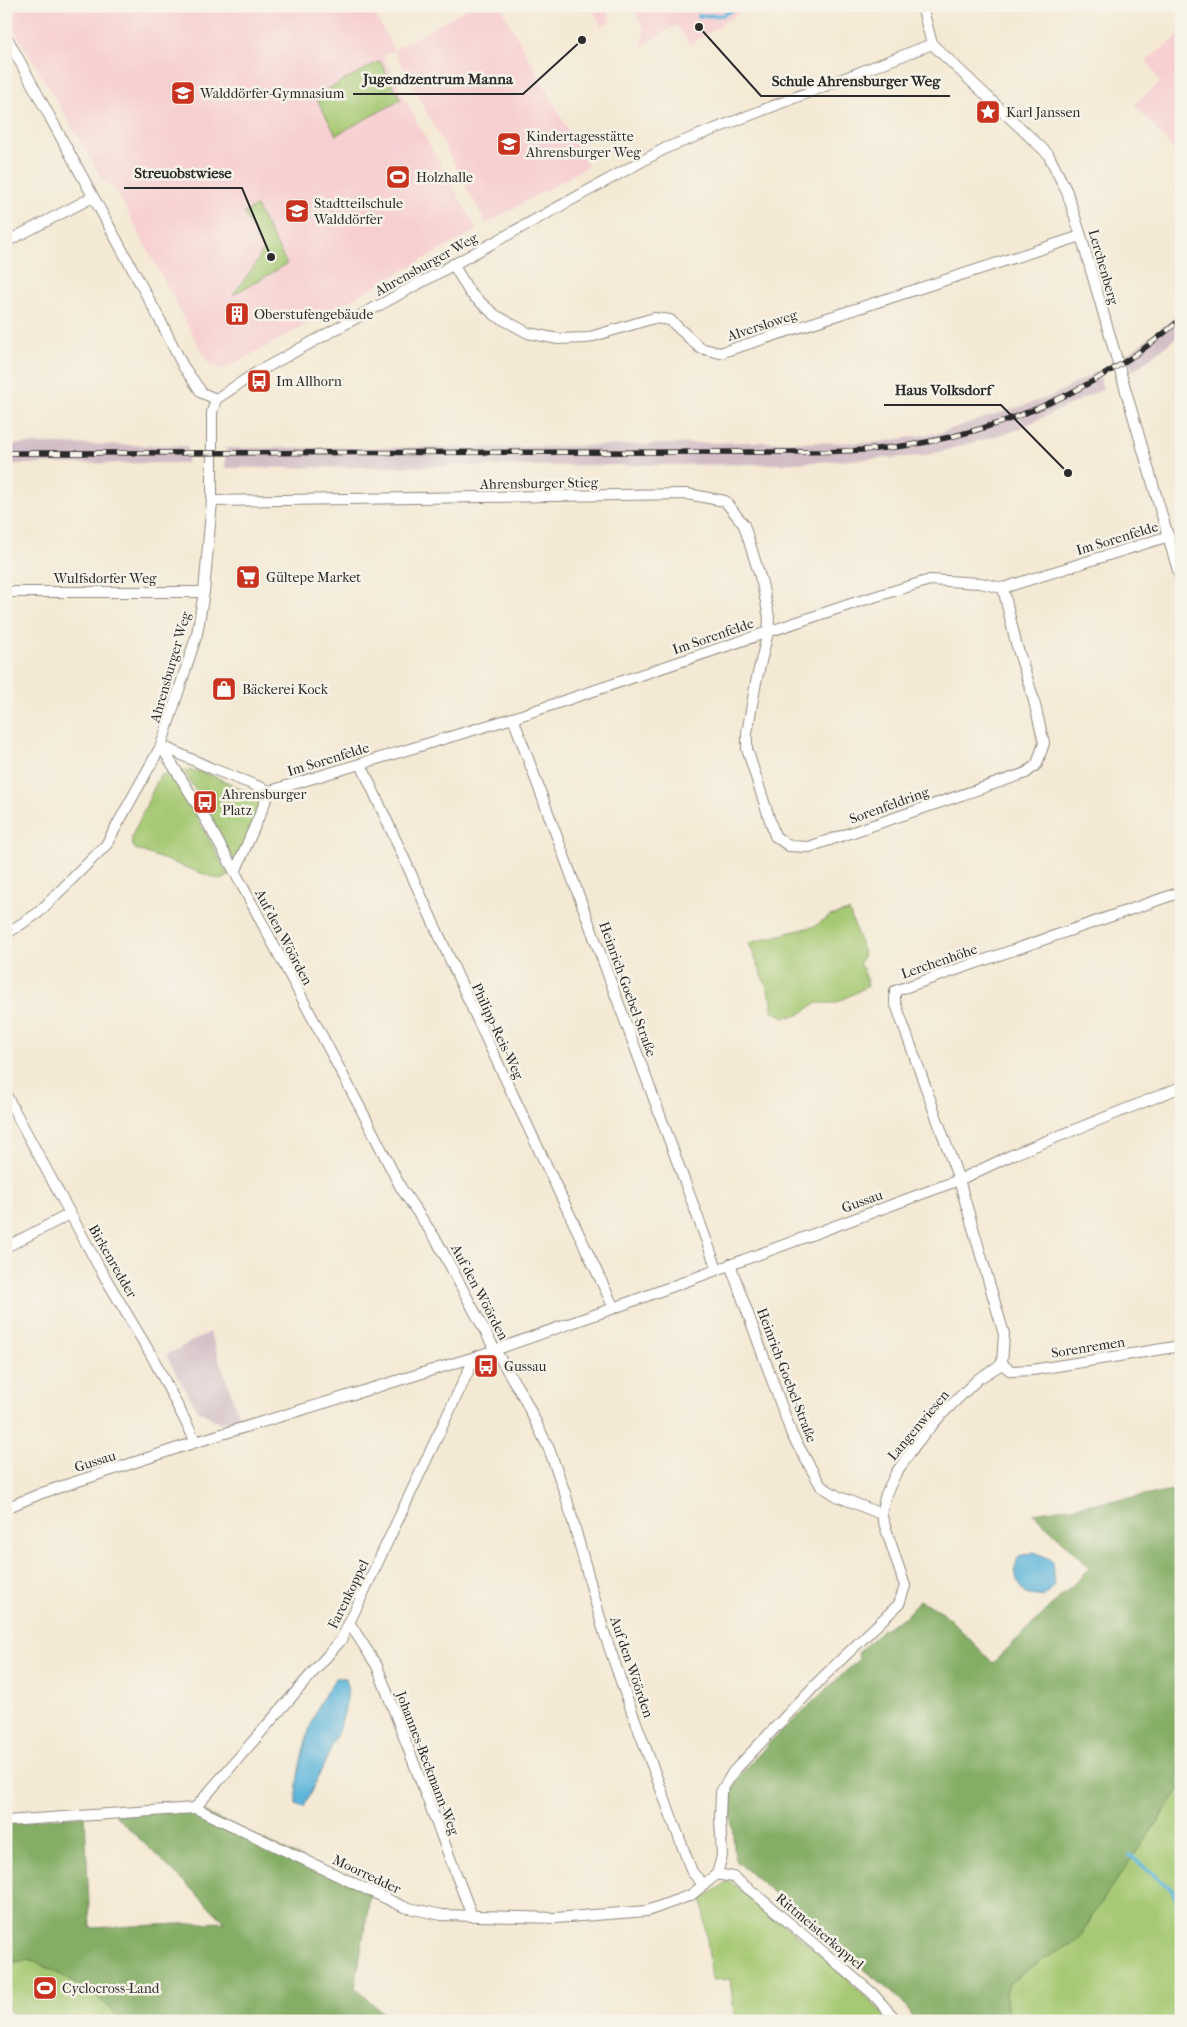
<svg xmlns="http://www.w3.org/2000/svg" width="1187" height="2027" viewBox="0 0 1187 2027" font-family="'IM FELL French Canon',serif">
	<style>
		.built { fill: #f7cfd1 }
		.industrial { fill: #d2bdc6 }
		.green { fill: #a6c973; stroke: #687a4f }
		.forest { fill: #84ad65; stroke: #586c48 }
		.water { fill: #5eb6db; stroke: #447083 }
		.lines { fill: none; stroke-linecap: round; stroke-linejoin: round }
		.stream { stroke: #5eb6db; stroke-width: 4 }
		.minor-casing { stroke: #908a80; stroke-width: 12 }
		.minor { stroke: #fff; stroke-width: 10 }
		.rail-casing { stroke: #2b2b2b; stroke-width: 5.5 }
		.rail { stroke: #f7f3e8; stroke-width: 4; stroke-dasharray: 11; stroke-linecap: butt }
		.labels { text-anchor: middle; stroke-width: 5; stroke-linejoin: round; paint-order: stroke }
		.poi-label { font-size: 14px; fill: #2b2b2b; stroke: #f7f3e8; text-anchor: start }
		.street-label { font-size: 14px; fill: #2b2b2b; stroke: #f7f3e8 }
		.leader { fill: none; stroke: #2b2b2b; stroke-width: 2 }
		.callout-dot { fill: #2b2b2b; stroke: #f7f3e8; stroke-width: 2 }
		.callout-label { font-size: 15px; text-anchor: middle; font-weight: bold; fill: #2b2b2b; stroke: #f7f3e8; stroke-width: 5; stroke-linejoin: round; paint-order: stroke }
	</style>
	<rect width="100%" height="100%" fill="#f7f3e8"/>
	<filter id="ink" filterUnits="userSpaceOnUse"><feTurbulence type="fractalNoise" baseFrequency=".02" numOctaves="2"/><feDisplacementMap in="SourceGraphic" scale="10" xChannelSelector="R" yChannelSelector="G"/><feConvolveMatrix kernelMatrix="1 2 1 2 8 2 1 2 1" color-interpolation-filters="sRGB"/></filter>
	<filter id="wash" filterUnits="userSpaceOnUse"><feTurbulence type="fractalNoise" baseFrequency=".0096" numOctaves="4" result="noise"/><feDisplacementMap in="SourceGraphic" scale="20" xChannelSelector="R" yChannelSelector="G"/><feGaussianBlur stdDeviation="1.12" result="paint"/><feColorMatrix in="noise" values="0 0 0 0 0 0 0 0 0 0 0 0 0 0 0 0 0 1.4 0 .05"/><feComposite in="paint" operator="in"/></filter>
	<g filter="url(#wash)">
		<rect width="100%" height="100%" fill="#f4e9d4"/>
		<g class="built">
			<path d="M6,6h365l23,44 77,-44h29l88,160 -102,58 -92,-174 -11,5 36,71 58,104 -254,140 -15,-7 -91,-171 -14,-12 -86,-146 -11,-20z"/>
			<path d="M591,6h28l-12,7 4,8 -10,5z"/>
			<path d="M632,6h118l-60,39 -13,-20 -35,20 2,-16z"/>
			<path d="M1181,34v124l-47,-54 26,-21 -13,-23z"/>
		</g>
		<g class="industrial">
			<path d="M1181,313v21l-48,37 -8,-15z"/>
			<path d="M1098,371l5,18 -89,42 -90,25 -145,8 -554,4 1,-20 312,-1 212,-5 123,1 65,-10 112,-36z"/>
			<path d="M6,444h52l130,2 -1,17 -181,1z"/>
			<path d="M210,1332l29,85 -18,6 -24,-13 -31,-55z"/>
		</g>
		<g class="green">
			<path d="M380,61l21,39 -65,35 -21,-39z"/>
			<path d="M256,206l31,58 -54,31 21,-29 9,-16 -19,-37z"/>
			<path d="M184,770c24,-1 57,20 79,31l-24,68z"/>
			<path d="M173,773l56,103 -8,4 -86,-31 -3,-5v-8l28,-61z"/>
			<path d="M849,911l15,42 -5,12 4,3 5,18 -32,17h-20l-17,12 -15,2 -12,-6v-11l-23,-57 66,-17 15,-10z"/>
			<path d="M1181,1787v234h-172l-4,-28 3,-9 79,-57 7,-14z"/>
			<path d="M729,1881l96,77 61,58 3,5h-154l-5,-42 -18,1 -10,-81z"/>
			<path d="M29,1959l38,19 33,21 22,22h-108l-8,-19v-38z"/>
		</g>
		<g class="forest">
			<path d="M1181,1490v297l-87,126 -16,28 -38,20 -32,23 -3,9 4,28h-95l-11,-19 -168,-142 -6,-73 43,-47 87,-81 -1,-6 24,-23 24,-14 13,-16 24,12 50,51 97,-95 -57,-55z"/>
			<path d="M195,1808l176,83 -16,96 36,34h-269l-22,-22 -33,-21 -37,-19 -24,5v-143l79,-5 5,112 135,-6 -110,-107z"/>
		</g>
		<g class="water">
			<path d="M1034,1552l18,8 2,25 -11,12 -18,-3c-8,-13 -14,-23 -6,-38z"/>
			<path d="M336,1678h10c10,30 -29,99 -42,129l-8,-3c-1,-29 11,-73 23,-100 5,-9 11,-18 17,-26z"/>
		</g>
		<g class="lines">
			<g class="stream">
				<path d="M699,16l24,-1 17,-9"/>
				<path d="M1130,1855l42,35 9,19"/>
			</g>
		</g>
	</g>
	<g filter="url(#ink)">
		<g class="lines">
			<defs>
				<g id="minor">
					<path d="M922,6l10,38 116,110 19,38 14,44 100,345"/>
					<path d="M6,36l153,282 24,48 19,27 14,6"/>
					<path d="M6,242l87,-45"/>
					<path d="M453,264l17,29 25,22 33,18 30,6 29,-1 67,-20 16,2 30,28 20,5 361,-117"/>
					<path d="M212,501l475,-7 38,7 19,24 18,58 7,34 -1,15 -12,50 -9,51v16l28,87 14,10 20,1 217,-74 11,-9 7,-21 -11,-46 -17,-54 -13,-55"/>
					<path d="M6,592h198"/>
					<path d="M513,718l204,551"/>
					<path d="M161,746l37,60 37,66 128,241 38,75 36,53 58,109 29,48 25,51 16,44 39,139 21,61 67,179 12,13"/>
					<path d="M162,746l51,23 57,22 -35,81"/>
					<path d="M361,764l124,272 129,272"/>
					<path d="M270,791l243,-73 344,-116 73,-22 50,3 23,5 166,-52"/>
					<path d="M6,934l32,-21 68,-68 55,-99 36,-112 7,-42 8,-91v-89l4,-13 38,-25 412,-226 266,-104"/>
					<path d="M6,1095l93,172 54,91 43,84"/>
					<path d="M6,1247l64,-33"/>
					<path d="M730,1264l62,171 29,51 16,10 44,18"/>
					<path d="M1002,1364l2,-30 -45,-154 -64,-178v-11l286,-99"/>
					<path d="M1002,1364l9,7 21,-1 149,-24"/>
					<path d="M6,1508l36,-15 154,-51 279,-85 139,-49 345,-128 53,-25 169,-68"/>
					<path d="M350,1624l27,42 95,250"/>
					<path d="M195,1808l146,-168 134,-283"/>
					<path d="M6,1821l189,-13 209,99 38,8 113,3 92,-7 44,-16 26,-21"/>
					<path d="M717,1874l5,-18 -2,-37 1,-27 12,-20 90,-95 76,-73 6,-18 -24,-72 5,-20 10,-21 20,-29 23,-27 39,-38 24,-15"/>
					<path d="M717,1874l16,3 21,16 118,100 25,28"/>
				</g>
			</defs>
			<use href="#minor" class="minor-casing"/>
			<use href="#minor" class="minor"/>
			<defs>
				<path id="rail" d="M6,453l781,-1c47,0 94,-1 140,-10 93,-18 183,-61 254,-123"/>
			</defs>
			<use href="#rail" class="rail-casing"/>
			<use href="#rail" class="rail"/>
		</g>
	</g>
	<defs>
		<symbol id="school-square" viewBox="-11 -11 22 22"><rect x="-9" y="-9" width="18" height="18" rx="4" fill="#c8321e" stroke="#f7f3e8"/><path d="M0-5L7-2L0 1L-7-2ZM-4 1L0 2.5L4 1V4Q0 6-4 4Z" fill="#fff"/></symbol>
		<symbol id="sight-square" viewBox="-11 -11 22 22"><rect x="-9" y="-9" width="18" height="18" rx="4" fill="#c8321e" stroke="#f7f3e8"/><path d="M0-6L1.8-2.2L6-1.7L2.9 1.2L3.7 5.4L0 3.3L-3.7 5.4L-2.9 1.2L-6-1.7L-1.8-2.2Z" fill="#fff"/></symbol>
		<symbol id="stadium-square" viewBox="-11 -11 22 22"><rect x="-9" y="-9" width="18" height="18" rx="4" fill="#c8321e" stroke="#f7f3e8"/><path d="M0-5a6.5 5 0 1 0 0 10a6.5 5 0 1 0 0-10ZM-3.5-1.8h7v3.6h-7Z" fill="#fff"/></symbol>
		<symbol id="building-square" viewBox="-11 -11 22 22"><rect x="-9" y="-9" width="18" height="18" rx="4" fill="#c8321e" stroke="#f7f3e8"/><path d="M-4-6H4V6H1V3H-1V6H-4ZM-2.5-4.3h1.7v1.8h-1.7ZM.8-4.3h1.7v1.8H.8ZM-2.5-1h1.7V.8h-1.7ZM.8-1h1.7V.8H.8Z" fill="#fff"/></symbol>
		<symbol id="bus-square" viewBox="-11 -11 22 22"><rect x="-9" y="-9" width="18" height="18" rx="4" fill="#c8321e" stroke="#f7f3e8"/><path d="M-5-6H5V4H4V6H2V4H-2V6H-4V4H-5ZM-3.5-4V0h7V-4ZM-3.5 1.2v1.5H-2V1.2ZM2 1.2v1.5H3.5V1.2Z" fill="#fff"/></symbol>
		<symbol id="supermarket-square" viewBox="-11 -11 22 22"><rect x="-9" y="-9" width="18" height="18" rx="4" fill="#c8321e" stroke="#f7f3e8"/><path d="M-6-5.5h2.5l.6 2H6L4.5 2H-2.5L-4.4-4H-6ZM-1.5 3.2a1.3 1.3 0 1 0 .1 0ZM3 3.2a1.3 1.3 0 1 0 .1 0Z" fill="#fff"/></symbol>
		<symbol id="shop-square" viewBox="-11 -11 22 22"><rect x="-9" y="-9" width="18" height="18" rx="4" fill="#c8321e" stroke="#f7f3e8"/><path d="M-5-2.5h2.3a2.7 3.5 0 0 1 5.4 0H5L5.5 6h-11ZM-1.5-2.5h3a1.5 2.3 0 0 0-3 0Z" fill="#fff"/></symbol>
	</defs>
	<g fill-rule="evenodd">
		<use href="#school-square" x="169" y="79" width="28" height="28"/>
		<use href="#sight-square" x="974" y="98" width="28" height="28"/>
		<use href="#school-square" x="495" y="130" width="28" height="28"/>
		<use href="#stadium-square" x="384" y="163" width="28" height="28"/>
		<use href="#school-square" x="283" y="197" width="28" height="28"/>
		<use href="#building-square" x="223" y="300" width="28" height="28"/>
		<use href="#bus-square" x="245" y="367" width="28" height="28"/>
		<use href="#supermarket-square" x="234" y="563" width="28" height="28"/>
		<use href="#shop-square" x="210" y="675" width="28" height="28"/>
		<use href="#bus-square" x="191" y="788" width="28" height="28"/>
		<use href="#bus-square" x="472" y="1352" width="28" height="28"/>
		<use href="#stadium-square" x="31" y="1974" width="28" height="28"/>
	</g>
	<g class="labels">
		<g class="poi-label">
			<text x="200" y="98">Walddörfer-Gymnasium</text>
			<text x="1006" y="117">Karl Janssen</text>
			<text x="526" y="141">Kindertagesstätte<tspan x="526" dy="16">Ahrensburger Weg</tspan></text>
			<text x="416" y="182">Holzhalle</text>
			<text x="314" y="208">Stadtteilschule<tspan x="314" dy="16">Walddörfer</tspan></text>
			<text x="254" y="319">Oberstufengebäude</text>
			<text x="276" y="386">Im Allhorn</text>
			<text x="266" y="582">Gültepe Market</text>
			<text x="242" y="694">Bäckerei Kock</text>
			<text x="222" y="799">Ahrensburger<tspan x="222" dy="16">Platz</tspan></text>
			<text x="504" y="1371">Gussau</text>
			<text x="62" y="1993">Cyclocross-Land</text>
		</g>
		<g class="street-label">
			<text transform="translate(426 264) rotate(-29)" y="5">Ahrensburger Weg</text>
			<text transform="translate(1104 267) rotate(74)" y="5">Lerchenberg</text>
			<text transform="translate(762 325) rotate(-18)" y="5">Alversloweg</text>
			<text transform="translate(539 483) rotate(-1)" y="5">Ahrensburger Stieg</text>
			<text transform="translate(1117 538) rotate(-17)" y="5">Im Sorenfelde</text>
			<text x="105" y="583">Wulfsdorfer Weg</text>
			<text transform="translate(713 636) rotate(-19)" y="5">Im Sorenfelde</text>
			<text transform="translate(170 667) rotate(-74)" y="5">Ahrensburger Weg</text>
			<text transform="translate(328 759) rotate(-17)" y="5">Im Sorenfelde</text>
			<text transform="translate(889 805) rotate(-20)" y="5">Sorenfeldring</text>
			<text transform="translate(284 937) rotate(62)" y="5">Auf den Wöörden</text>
			<text transform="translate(939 961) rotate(-19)" y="5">Lerchenhöhe</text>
			<text transform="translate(628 989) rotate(70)" y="5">Heinrich-Goebel-Straße</text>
			<text transform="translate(498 1031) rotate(65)" y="5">Philipp-Reis-Weg</text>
			<text transform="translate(862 1201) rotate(-20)" y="5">Gussau</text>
			<text transform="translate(113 1261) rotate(60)" y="5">Birkenredder</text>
			<text transform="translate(480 1292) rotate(62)" y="5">Auf den Wöörden</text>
			<text transform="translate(1088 1347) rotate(-9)" y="5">Sorenremen</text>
			<text transform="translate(787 1375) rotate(69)" y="5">Heinrich-Goebel-Straße</text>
			<text transform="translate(918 1425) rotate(-50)" y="5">Langenwiesen</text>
			<text transform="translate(95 1461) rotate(-18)" y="5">Gussau</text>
			<text transform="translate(348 1594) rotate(-64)" y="5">Farenkoppel</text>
			<text transform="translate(632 1667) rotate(71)" y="5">Auf den Wöörden</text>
			<text transform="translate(428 1763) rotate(69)" y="5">Johannes-Beckmann-Weg</text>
			<text transform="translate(367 1874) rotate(25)" y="5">Moorredder</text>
			<text transform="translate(820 1931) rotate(40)" y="5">Rittmeisterkoppel</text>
		</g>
	</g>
	<path class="leader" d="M582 40L523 94H353M699 27L761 96H950M271 257L242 188H124M1068 473L1001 405H884"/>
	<g class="callout-dot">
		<circle cx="582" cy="40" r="5"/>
		<circle cx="699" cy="27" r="5"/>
		<circle cx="271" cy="257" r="5"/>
		<circle cx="1068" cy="473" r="5"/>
	</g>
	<g class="callout-label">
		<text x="438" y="84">Jugendzentrum Manna</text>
		<text x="856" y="86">Schule Ahrensburger Weg</text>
		<text x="183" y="178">Streuobstwiese</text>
		<text x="943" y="395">Haus Volksdorf</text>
	</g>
	<rect width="1187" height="2027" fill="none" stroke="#f7f3e8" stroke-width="25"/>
</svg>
